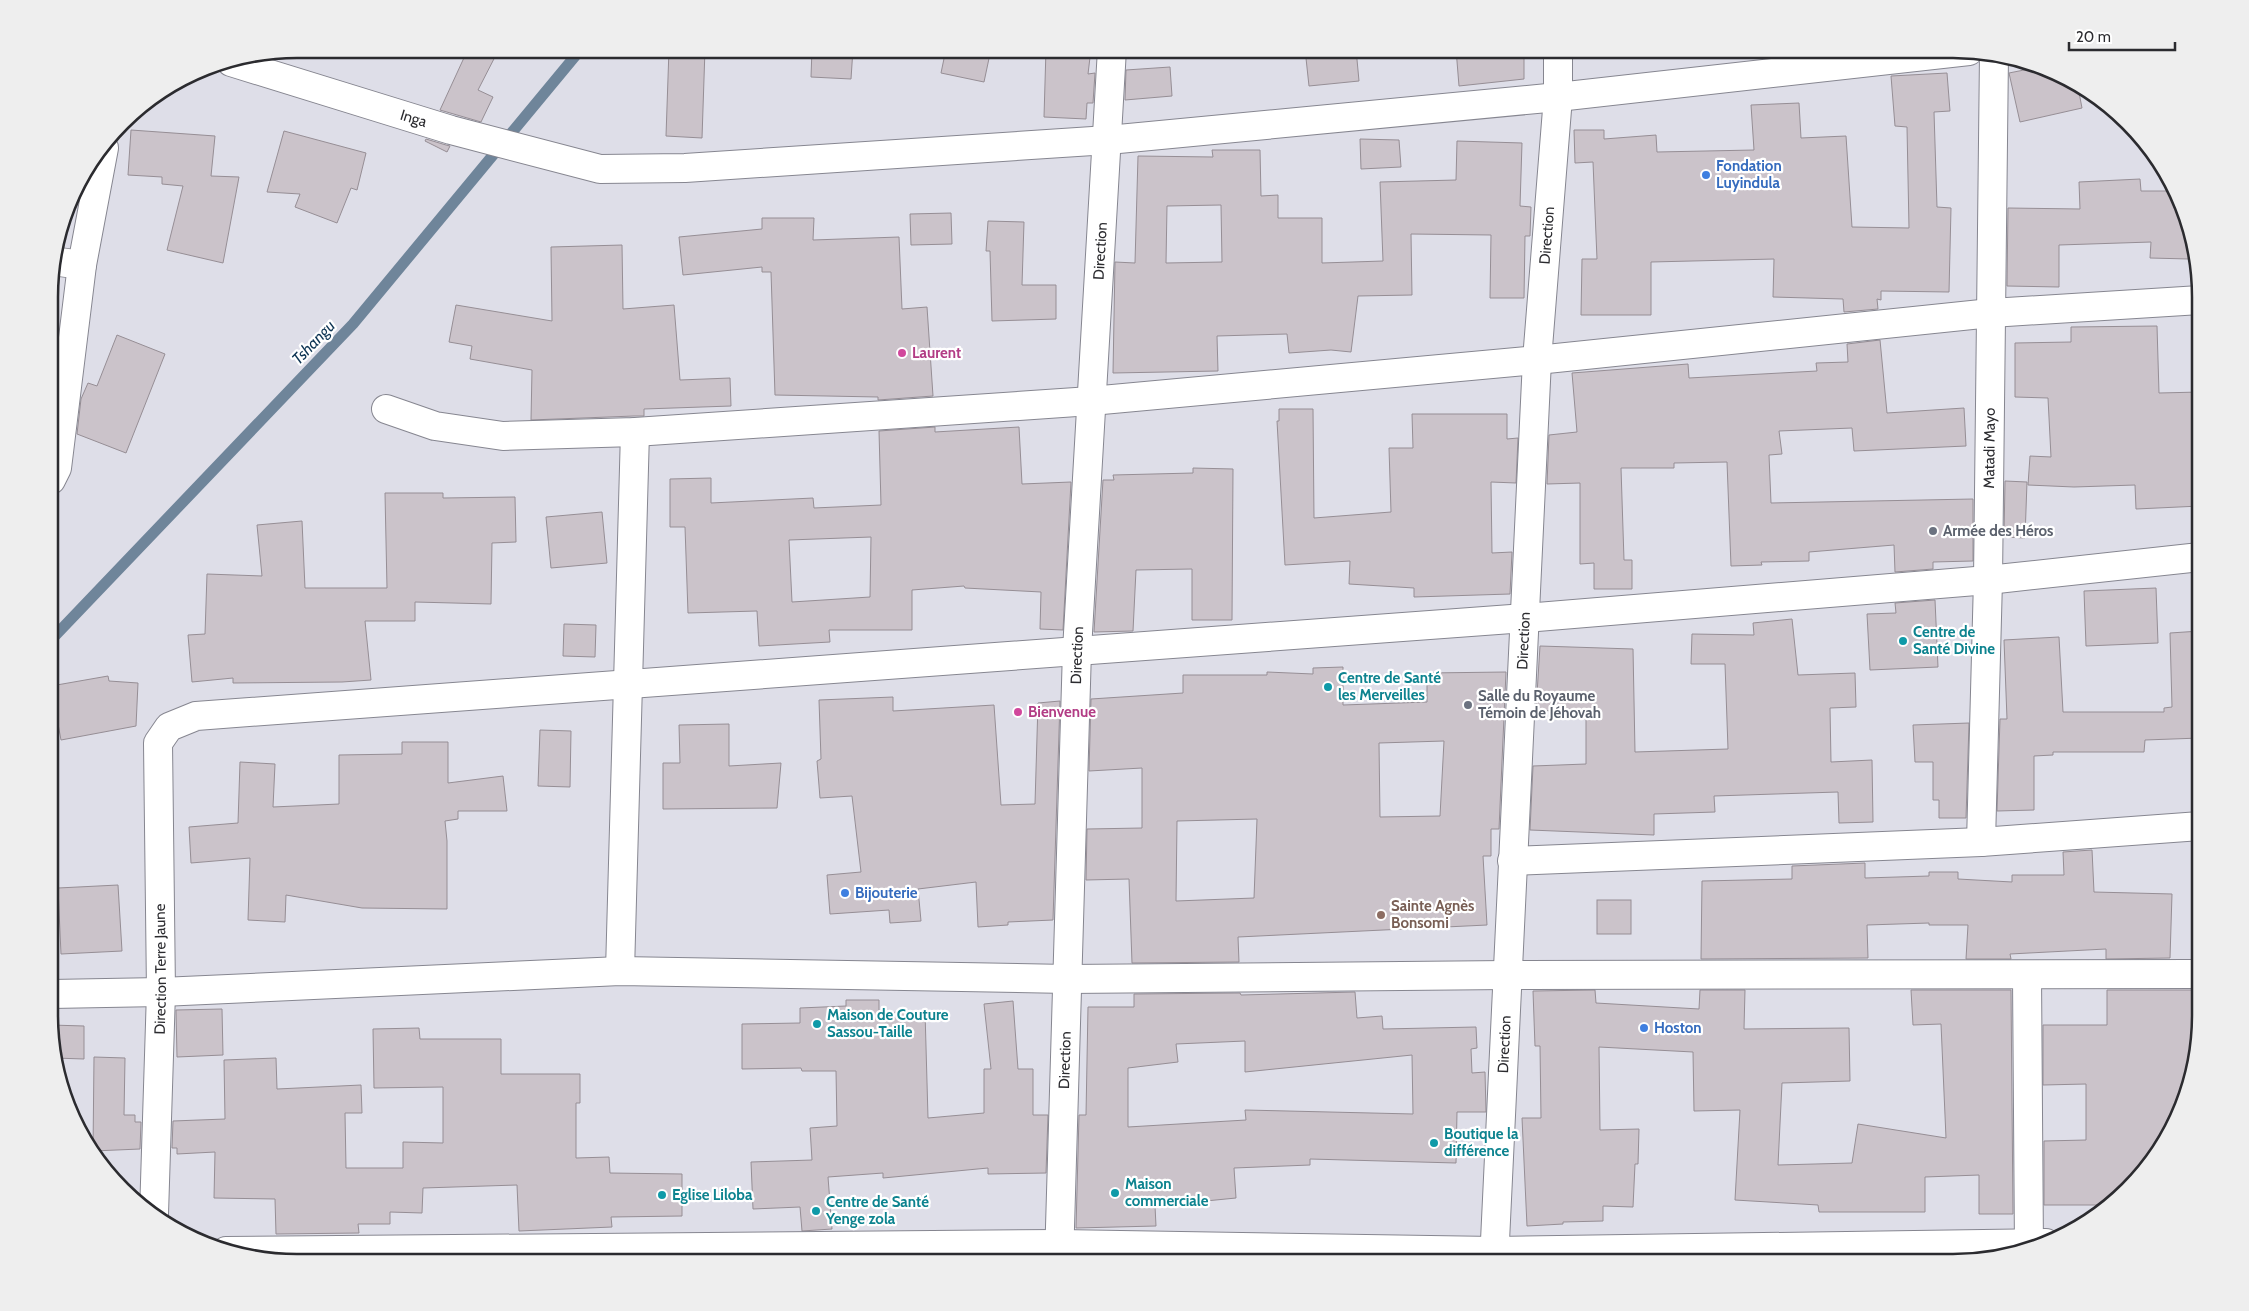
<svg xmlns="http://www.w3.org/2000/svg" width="2249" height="1311" viewBox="0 0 2249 1311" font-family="Cabin,sans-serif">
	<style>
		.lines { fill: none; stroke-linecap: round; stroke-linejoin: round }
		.stream { stroke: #6f859a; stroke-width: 11 }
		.building { fill: #cbc3ca; stroke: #968e95; fill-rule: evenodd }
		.minor-casing { stroke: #868690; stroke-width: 30 }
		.minor { stroke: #fff; stroke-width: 28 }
		.shop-dot { fill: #3f7fe0; stroke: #fff; stroke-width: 2 }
		.hotel-dot { fill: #d1479c; stroke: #fff; stroke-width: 2 }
		.worship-dot { fill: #6b7280; stroke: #fff; stroke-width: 2 }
		.culture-dot { fill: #0f9aa8; stroke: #fff; stroke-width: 2 }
		.education-dot { fill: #8d6e63; stroke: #fff; stroke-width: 2 }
		.labels { text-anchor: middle; stroke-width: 4.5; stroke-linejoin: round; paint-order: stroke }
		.street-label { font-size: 15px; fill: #2b2b2f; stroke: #fff }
		.shop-label { font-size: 15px; font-weight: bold; fill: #366cbe; stroke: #fff; text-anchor: start }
		.hotel-label { font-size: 15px; font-weight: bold; fill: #b23c85; stroke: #fff; text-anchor: start }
		.worship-label { font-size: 15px; font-weight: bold; fill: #5b616d; stroke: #fff; text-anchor: start }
		.culture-label { font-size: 15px; font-weight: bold; fill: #0d838f; stroke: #fff; text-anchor: start }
		.education-label { font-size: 15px; font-weight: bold; fill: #785e54; stroke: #fff; text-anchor: start }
		.water-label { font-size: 16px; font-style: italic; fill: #0c3352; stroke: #fff }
		.rim { fill: none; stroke: #2b2b2f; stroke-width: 2.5 }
	</style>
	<rect width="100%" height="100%" fill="#dedee8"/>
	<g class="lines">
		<path class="stream" d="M51,640l302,-316 228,-275"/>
	</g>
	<g class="building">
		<path d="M468,49h31l-21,41 15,7 -12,25 -41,-12z"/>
		<path d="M669,49h36l-3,89 -36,-2z"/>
		<path d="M812,49h41l-2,30 -40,-2z"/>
		<path d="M946,49h45l-7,33 -43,-9z"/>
		<path d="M1046,49h45l-3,25 7,-1 -2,30h-6l-1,16 -42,-2z"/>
		<path d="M1305,49h51l3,32 -50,5z"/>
		<path d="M1456,49h68v30l-65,7z"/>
		<path d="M1170,67l2,29 -47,4 1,-30z"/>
		<path d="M2039,67l38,15 5,26 -62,14 -11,-49z"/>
		<path d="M1947,73l3,38 -16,1 3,95 14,1 -2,84 -68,-1v9l-4,-1 1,10 -34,3 -1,-13 -70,-2 1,-38 -123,3v53h-70l1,-56h15l-4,-97 -18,1 -1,-33h30v9l52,-4 1,17 97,-2 -3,-45 48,-2 2,35 45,-2 6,91 57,1 -2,-101 -12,-1 -4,-50z"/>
		<path d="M131,130l84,6 -4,40 28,1 -16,86 -56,-13 16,-64 -21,-2v-7l-34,-2z"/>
		<path d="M284,131l82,22 -9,37 -6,-2 -14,35 -42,-16 5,-13 -33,-2z"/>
		<path d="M426,139l20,6 4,1 -3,6 -22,-11z"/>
		<path d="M1360,139l39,1 2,27 -40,2z"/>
		<path d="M1457,141l65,2 -2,63 11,1 -1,29h-5l-1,62h-34l1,-63 -80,-1 1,61 -54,1 -7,56 -20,-2 -42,3 -2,-19 -70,2 1,35 -105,2 2,-111 20,1 3,-107 75,1 -1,-7h48l1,46 17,-1v23h44v45l61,-2 -3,-79 76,-2zM1221,205l1,57 -56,1 1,-57z"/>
		<path d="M2140,179l1,12h34l14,36v32l-39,-1 1,-16 -92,3v42l-52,-1 1,-78 72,1 -1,-27z"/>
		<path d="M951,213l1,31 -41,1 -1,-31z"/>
		<path d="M762,218h52l-1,22 86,-3 3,72 25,-2 6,89 -55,4v-3l-103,-2 -4,-123h-9v-5l-79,8 -4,-38 83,-8z"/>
		<path d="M988,221l36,1 -2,63h34v34l-64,2 -2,-70h-4z"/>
		<path d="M622,245l1,64 51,-4 6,75 50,-2 1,28 -87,3v7h-10l-103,4 1,-50 -62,-11 2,-13 -23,-4 7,-37 96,16 -1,-74z"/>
		<path d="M2157,326l2,67 41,-1v114l-64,3 -1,-24 -61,2 -46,-2 2,-29 21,1 -3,-59 -33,-1v-54l56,-1v-15z"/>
		<path d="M117,335l48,19 -39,99 -49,-19 4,-35 7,-16 9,3z"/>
		<path d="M1880,340l7,73 77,-5 2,38 -112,5 -2,-23 -73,3 3,23 -13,1 2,48 202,-4v62l-40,1v7l-38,3 -1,-27 -85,7v9l-48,1 1,3 -31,1 -4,-104 -53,1v5h-53l3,92h8v29h-38v-26l-14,1v-81l-33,1 2,-49 28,-3 -5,-59 116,-9 1,14 128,-7 -1,-8 32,-1 -1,-18z"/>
		<path d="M1279,409h34l1,109 77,-6 -2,-64h24l-1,-34h95v25l11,-1 -2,45 -25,-1 1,71 20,-1 -2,42 -96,3v-9l-65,-4 1,-23 -65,4 -8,-144h2z"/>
		<path d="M935,427v5l84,-5 3,57 49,-2 -8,148 -23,-1 1,-37 -76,-4 -1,-2 -52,4v40h-83l1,12 -71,4 -2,-35 -69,2 -3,-86h-15v-48l41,-1v25l102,-5 1,10 67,-3 -2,-74zM871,537l-1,60 -78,5 -3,-62z"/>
		<path d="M1193,468l40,1 -1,151h-40v-51l-56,1 -3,61 -39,1 9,-152h11l-1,-5 80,-2z"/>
		<path d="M2005,481l22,1 -2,56 -21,-1z"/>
		<path d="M385,493h58v5l72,-1 1,45 -24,1 -1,61 -76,-2v19h-50l6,59 -29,2 -109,1v-5l-41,4 -4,-47 17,-1 2,-60 55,2 -5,-51 45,-4 3,67h82z"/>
		<path d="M602,512l5,51 -56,5 -5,-51z"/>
		<path d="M2156,588l2,55 -72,3 -2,-55z"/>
		<path d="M1935,600l3,67 -68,3 -3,-56 29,-1 -1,-10z"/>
		<path d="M1792,619l6,56 57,-2 1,34 -26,1 1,54 41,-2 1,62 -34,1 -1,-31 -124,4 1,16 -61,2v21l-124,-5 3,-64 53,-2v-51l-50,-3 4,-64 93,3 2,103 93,-3 -3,-85h-34l1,-30 62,1 -1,-12z"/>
		<path d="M564,624l32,1 -1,32 -32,-1z"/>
		<path d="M2200,631v107l-55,2 -1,12h-91v3l-19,1v54l-37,1 3,-92h7l-3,-79 55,-3 4,75h101v-4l8,-1 -2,-74z"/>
		<path d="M1343,667v38l84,-3v-29l79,-1 -7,157h-8v27h-8l4,69 -249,12 1,25 -107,1 -3,-84 -43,1 1,-51 55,-1v-60l-53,3 2,-72 92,-6v-18h84v-3l46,2v-6zM1444,741l-4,75 -60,1 -1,-74zM1257,819l-3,79 -78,3 1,-80z"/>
		<path d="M108,676l1,5 29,2 -2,43 -75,14 -10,-54z"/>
		<path d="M893,697v14l101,-6 7,100 34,-1 3,-101 22,-2 -7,219 -45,2v3l-30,2 -2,-45 -58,7 3,32 -31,2 -1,-13 -59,4 -3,-39 34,-3 -9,-76 -32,2 -3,-37 4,-2 -2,-59z"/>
		<path d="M1969,723l-3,95h-27v-18h-6v-38h-18l-2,-37z"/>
		<path d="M729,724v42l52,-3 -4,45 -114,1v-46h17l-1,-38z"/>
		<path d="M540,730l31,1 -1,56 -32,-1z"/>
		<path d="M402,742h46v41l55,-7 4,35h-49v8l-13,2 2,20v68l-85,-1 -76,-13 -1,27 -37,-2 2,-62 -59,5 -2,-36 49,-4 2,-61 35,2 -2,43 66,-3v-49l63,-1z"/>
		<path d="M2092,850l2,42 78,2 -2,64 -64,1v-10l-96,5 1,5h-45l2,-34h-39v-2l-62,2 1,33 -167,1 1,-78 90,-2v-13l73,-3v15l64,-2v-4h29v7l54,3v-7h52l-1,-23z"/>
		<path d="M118,885l4,66 -61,3 -3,-66z"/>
		<rect x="1597" y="900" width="34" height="34"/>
		<path d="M1595,990l1,13 103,6 1,-19h45l-1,39 105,-1 1,53 -68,2 -4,82 74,-2 6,-39 88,14 -5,-114 -28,1 -2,-35h100l2,224h-34v-39l-54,2v35h-106l-1,-7 -83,-5 5,-90 -46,1 -1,-59 -94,-5 1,83 39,-1 -1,35h-3l-2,43 -30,-1v15l-40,1v2l-36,2 -5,-108h19l-1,-72h-5l-2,-55z"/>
		<path d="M2107,990h93v40l-13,64 -20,45 -40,51 -19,15h-64v-64l42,-1v-56l-43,1v-60h64z"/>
		<path d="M1355,992l2,26 25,-2 1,13 93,-2 1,21 -6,1 1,24 13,-1 1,40h-29l-1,51 -146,-4v6l-76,3 2,30 -81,8 1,20 -80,2 3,-113h7l2,-108h46v-13l106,-1 1,2zM1245,1041v31l167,-17 1,59 -168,-4 1,10 -118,7v-59l50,-6 -2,-18z"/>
		<path d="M846,1000h33v13l46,-2 3,107 56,-5v-44h7l-7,-65 29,-3 5,68h15v46h15l-2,58 -58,1v-6l-105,10v-5l-55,4 4,52 -30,2 -2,-24 -47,2 -2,-47 61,-2 -2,-32 27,-2 -1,-55h-34l-1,-3 -59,1v-45l58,-1v-15l46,-2z"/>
		<path d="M222,1009l1,46 -46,2 -1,-47z"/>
		<path d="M51,1025l33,1v33l-30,-1 -3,-12z"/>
		<path d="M419,1028l1,11h81v35h79v29h-4v55l33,-1 1,16 72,1v42l-71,1 1,10 -93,4 -2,-46 -94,3 -1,25 -32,-1v12h-32l1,9 -83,1 -1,-35 -61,-1 1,-46 -38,2v-6h-5l1,-27 52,-2 -1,-59 52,-2 1,31 84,-4 1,28h-17l1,55h57v-26l40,1v-56l-69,1 -1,-59z"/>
		<path d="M94,1057l31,1 -1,57h11v7h6l-1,27 -47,2z"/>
	</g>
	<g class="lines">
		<defs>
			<g id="minor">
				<path id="s1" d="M231,62l220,68 149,39 85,-1 423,-28 450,-43 411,-46"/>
				<path d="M52,261l30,4"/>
				<path d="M386,409l49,17 68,10 132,-4 456,-31 446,-41 454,-47 209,-13"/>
				<path d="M51,480l6,-12 25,-203 22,-117"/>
				<path id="s2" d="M1981,842l7,-262 6,-526"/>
				<path d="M1512,861l469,-19 219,-16"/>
				<path d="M620,971l15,-539"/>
				<path d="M2027,975l2,275"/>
				<path d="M51,994l110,-2 459,-21 448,8 439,-4 693,-1"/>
				<path id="s3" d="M154,1214l7,-222 -3,-249 11,-16 27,-11 1329,-98 463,-38 212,-23"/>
				<path d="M226,1251l834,-7 434,7 552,-8"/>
				<path id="s4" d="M1059,1261l18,-611 35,-601"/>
				<path id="s5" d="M1494,1262l43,-902 21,-263v-48"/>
			</g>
		</defs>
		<use href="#minor" class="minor-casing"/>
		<use href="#minor" class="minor"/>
	</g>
	<g class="shop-dot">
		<circle cx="1706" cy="175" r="5"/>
		<circle cx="845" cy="893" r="5"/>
		<circle cx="1644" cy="1028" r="5"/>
	</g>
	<g class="hotel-dot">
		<circle cx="902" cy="353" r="5"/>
		<circle cx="1018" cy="712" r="5"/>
	</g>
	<g class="worship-dot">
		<circle cx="1933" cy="531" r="5"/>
		<circle cx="1468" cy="705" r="5"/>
	</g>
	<g class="culture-dot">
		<circle cx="1903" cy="641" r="5"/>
		<circle cx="1328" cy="687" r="5"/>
		<circle cx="817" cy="1024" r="5"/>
		<circle cx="1434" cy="1143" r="5"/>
		<circle cx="1115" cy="1193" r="5"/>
		<circle cx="662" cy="1195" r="5"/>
		<circle cx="816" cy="1211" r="5"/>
	</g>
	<circle class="education-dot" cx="1381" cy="915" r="5"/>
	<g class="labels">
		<g class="street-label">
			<text dy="5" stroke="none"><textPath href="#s1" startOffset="191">Inga</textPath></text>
			<text dy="5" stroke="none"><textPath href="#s5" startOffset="1028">Direction</textPath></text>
			<text dy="5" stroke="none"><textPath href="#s4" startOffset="1011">Direction</textPath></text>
			<text dy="5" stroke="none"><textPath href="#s2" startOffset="394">Matadi Mayo</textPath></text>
			<text dy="5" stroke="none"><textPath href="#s5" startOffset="622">Direction</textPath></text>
			<text dy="5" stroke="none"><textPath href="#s4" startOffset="606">Direction</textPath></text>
			<text dy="5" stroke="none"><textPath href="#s3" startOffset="245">Direction Terre Jaune</textPath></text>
			<text dy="5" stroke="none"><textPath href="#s5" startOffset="218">Direction</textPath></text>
			<text dy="5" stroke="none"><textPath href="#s4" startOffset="201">Direction</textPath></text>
		</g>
		<g class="shop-label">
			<text x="1716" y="171">Fondation<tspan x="1716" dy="17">Luyindula</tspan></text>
			<text x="855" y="898">Bijouterie</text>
			<text x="1654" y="1033">Hoston</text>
		</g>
		<g class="hotel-label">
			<text x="912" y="358">Laurent</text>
			<text x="1028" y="717">Bienvenue</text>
		</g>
		<g class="worship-label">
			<text x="1943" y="536">Armée des Héros</text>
			<text x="1478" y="701">Salle du Royaume<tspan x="1478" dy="17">Témoin de Jéhovah</tspan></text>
		</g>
		<g class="culture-label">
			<text x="1913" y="637">Centre de<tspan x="1913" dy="17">Santé Divine</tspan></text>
			<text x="1338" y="683">Centre de Santé<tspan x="1338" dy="17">les Merveilles</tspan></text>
			<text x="827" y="1020">Maison de Couture<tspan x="827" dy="17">Sassou-Taille</tspan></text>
			<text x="1444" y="1139">Boutique la<tspan x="1444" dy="17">différence</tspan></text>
			<text x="1125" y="1189">Maison<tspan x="1125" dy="17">commerciale</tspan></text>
			<text x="672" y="1200">Eglise Liloba</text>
			<text x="826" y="1207">Centre de Santé<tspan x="826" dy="17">Yenge zola</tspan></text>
		</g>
		<g class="education-label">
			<text x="1391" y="911">Sainte Agnès<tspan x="1391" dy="17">Bonsomi</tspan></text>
		</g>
		<g class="water-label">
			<text transform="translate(313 342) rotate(-46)" y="6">Tshangu</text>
		</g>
	</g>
	<path d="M0 0H2249V1311H0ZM297 58H1953A239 239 0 0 1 2192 297V1015A239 239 0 0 1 1953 1254H297A239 239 0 0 1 58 1015V297A239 239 0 0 1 297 58Z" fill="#eee" fill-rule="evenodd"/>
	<path class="rim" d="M297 58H1953A239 239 0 0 1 2192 297V1015A239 239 0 0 1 1953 1254H297A239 239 0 0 1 58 1015V297A239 239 0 0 1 297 58Z"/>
	<path d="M2069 42v8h106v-8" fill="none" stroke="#2b2b2f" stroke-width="2.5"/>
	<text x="2076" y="42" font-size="15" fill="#2b2b2f" stroke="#ffffff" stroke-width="4" paint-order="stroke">20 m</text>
</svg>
